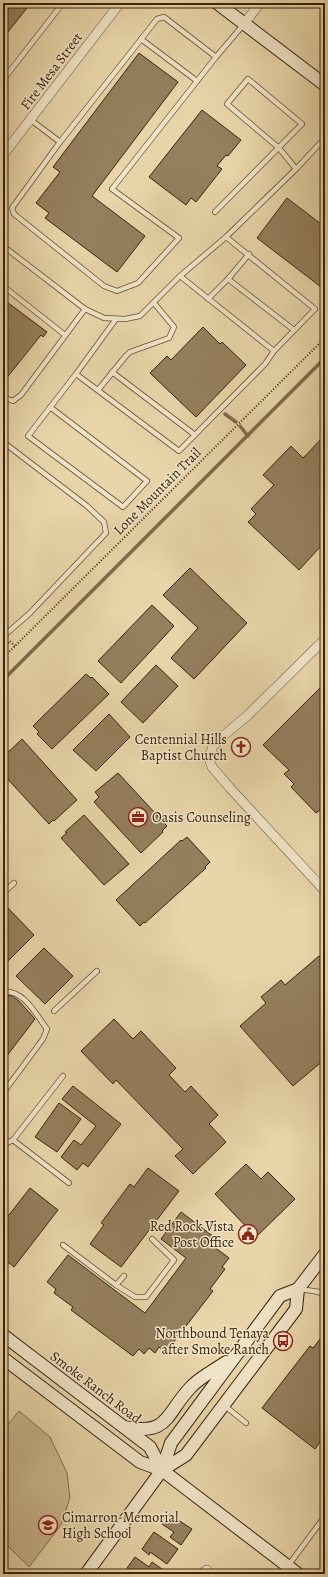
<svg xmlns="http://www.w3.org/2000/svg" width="328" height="1577" viewBox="0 0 328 1577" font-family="Alegreya,serif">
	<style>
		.green { fill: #cbb78e; stroke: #836c4e }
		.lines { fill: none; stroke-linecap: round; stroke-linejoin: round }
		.stream { stroke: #7f694b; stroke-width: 3.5 }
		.building { fill: #957f5e; stroke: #3b220d }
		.lane-casing { stroke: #664f34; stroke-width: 6 }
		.street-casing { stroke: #664f34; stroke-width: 10 }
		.secondary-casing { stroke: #3b220d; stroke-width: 14 }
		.path { stroke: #3b220d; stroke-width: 2; stroke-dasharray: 1 2; stroke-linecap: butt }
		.lane { stroke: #f0e4c7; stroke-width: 4.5 }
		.street { stroke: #f0e4c7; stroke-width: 9 }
		.secondary { stroke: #f0e4c7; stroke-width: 12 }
		.labels { text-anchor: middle; stroke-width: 3; stroke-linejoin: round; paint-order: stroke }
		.street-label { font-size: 14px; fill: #3b220d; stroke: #f0e4c7 }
		.poi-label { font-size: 14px; fill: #3b220d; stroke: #f0e4c7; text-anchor: end }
	</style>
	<rect width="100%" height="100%" fill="#e8d5a9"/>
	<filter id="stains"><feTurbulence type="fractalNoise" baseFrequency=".005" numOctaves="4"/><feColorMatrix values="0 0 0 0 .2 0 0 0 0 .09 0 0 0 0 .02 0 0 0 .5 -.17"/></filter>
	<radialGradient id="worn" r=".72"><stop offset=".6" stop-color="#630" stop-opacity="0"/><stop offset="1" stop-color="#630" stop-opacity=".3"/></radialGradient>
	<path class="green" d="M19,1411l31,26 17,36 3,25 -9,27 -32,42 -26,-26v-110z"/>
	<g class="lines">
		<g class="stream">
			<path d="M225,414l11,8"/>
			<path d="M240,426l8,10"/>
			<path d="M3,680l322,-322"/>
		</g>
	</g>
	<g class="building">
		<path d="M3,3h28l-28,35z"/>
		<path d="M139,53l39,29 -86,114 53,40 -28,36 -72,-54 4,-5 -13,-10 24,-31 -7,-5z"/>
		<path d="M202,110l39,30 -13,16 -2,-1 -9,11 5,3 -26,33 -5,-4 -5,7 -37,-28z"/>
		<path d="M287,198l38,29v63l-68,-52z"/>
		<path d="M3,299l44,33 -4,5 -2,-2 -36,45 -2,-2z"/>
		<path d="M203,327l17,17 2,-2 24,23 -50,52 -46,-44 17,-17 4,4z"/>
		<path d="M325,435v112l-1,1 -3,-2 -22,24 -51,-48 8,-8 -5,-5 23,-24 -11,-10 28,-29 12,12z"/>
		<path d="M190,568l57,55 -53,56 -23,-21 27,-30 -35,-33z"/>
		<path d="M152,605l22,21 -53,57 -23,-22z"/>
		<path d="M156,665l22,21 -35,37 -22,-21z"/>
		<path d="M86,674l5,4 1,-1 17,17 -57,55 -15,-15 2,-2 -6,-6z"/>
		<path d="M325,683v132l-5,-5 -4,3 -25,-26 3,-3 -10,-10 5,-4 -26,-25z"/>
		<path d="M109,714l21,23 -34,34 -23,-21z"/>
		<path d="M22,739l55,61 -23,21 -1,-1 -4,4 -46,-50v-17z"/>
		<path d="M118,773l49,53 -5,5 1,1 -22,21 -47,-51 5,-5 -4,-5z"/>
		<path d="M84,815l45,49 -25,21 -43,-47 6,-5 -2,-1z"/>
		<path d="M187,837l23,25 -5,5 1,1 -61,55 -1,-1 -4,4 -24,-26 65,-60 1,1z"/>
		<path d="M7,907l27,28 -31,31v-55z"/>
		<path d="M44,948l29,28 -28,28 -29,-28z"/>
		<path d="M319,956l6,6v97l-32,27 -53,-60 26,-23 -5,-6 20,-17 4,5z"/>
		<path d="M3,995l9,1 7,5 16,18 -32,42z"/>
		<path d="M114,1019l19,20 8,-8 35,37 -7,7 16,17 6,-6 27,29 -9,9 17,18 -33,32 -18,-18 8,-7 -67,-69 -3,4 -32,-33z"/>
		<path d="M73,1086l48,38 -33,43 -5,-4 -6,7 -16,-13 13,-17 7,5 15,-19 -34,-27z"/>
		<path d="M59,1103l22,16 -24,33 -22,-15z"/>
		<path d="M246,1164l15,15 7,-7 27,27 -39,38 -41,-43z"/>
		<path d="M148,1168l31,23 -58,76 -31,-23 14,-19 -3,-2 29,-39 4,3z"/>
		<path d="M30,1188l28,22 -44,57 -11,-9v-39l4,-5 2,1z"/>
		<path d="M181,1212l33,25 -5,6 20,15 -7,9 3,2 -15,20 3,2 -47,61 -7,-5 -4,6 -6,-5 -5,6 -5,-5 -6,7 -62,-46 2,-3 -19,-14 2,-4 -9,-7 21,-27 77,58 41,-55 -25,-19z"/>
		<path d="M325,1333v102l-10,14 -53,-41 48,-62 3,2z"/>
		<path d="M169,1514l23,15 -11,16 -11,-8 4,-5 -12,-8z"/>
		<path d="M154,1532l24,17 -11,15 -17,-12 -1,3 -7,-6z"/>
		<path d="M135,1557l14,10 3,-5 10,7 -3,5h-23l-9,-6z"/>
		<path d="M241,1570l5,4h-8z"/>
	</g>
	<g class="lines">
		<defs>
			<g id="lane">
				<path d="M141,39l56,42"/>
				<path d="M3,80l60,-77"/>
				<path d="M31,120l29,22 -48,66 2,6 90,72 13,5 21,-8 41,-45 -67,-49 104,-132 28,-33"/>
				<path d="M60,142l97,-123 7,-2 52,40"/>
				<path d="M215,212l87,-88 -54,-45 -21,25 52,44 17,21"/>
				<path d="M226,237l89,72 -41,42"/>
				<path d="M3,246l82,63 19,9 21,1 15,-3 40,-40 46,-39 70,-68 29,-31"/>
				<path d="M249,254l-21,25 66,51"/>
				<path d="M3,286l62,49"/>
				<path d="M208,299l20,-20"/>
				<path d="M116,319l-40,55 103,77 86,-87 9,-13 -94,-75"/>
				<path d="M112,372l83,63"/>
				<path d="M98,390l27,-33 5,-5 39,-14 5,-11 -20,-24"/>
				<path d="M3,397l10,4 8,-6 64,-86"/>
				<path d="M50,407l97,74 -24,26 -95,-71 48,-62"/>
				<path d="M3,442l84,64 17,16 2,11 -77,81 -22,19h-4"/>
				<path d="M3,893l11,-10"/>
				<path d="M3,992c21,-3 33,23 44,37l-4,10 -40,54"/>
				<path d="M54,1011l43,-40"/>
				<path d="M13,1140l56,43"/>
				<path d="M3,1145l10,-5 50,-64"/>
				<path d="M63,1245l53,40 8,-9"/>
				<path d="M116,1285l19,12h11l28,-37 -22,-21"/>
				<path d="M300,1289l19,3 6,5"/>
				<path d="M225,1406l21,17"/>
				<path d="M288,1566l37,-50"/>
			</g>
			<g id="street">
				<path d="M244,24l16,-21"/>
				<path d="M3,155l117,-152"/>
				<path d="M325,639l-78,77 -24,20 -10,10 -3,9v6l2,6 18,21 95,103"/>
				<path d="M201,1574l6,-4"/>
			</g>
			<g id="secondary">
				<path d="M217,3l108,82"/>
				<path d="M3,1335l147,112 12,23"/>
				<path d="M3,1358l137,104 22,8 136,104"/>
				<path d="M124,1427c46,9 41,-13 67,-40 9,-10 24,-17 35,-25"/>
				<path d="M162,1470l24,-15 110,-146 2,-20"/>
				<path d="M86,1574l76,-104 9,-27 109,-147 18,-7 27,-35"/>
			</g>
		</defs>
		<use href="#lane" class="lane-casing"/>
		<use href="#street" class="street-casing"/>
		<use href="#secondary" class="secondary-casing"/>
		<g class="path">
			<path d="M3,644l3,1 4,-4 5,5"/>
			<path d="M3,658l322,-320"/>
		</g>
		<use href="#lane" class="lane"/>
		<use href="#street" class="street"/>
		<use href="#secondary" class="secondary"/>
	</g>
	<defs>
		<symbol id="church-ring" viewBox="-11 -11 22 22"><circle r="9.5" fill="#f0e4c7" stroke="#8f2418" stroke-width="1.5"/><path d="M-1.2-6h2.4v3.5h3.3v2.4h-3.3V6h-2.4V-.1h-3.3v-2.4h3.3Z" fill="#8f2418"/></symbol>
		<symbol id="office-ring" viewBox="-11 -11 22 22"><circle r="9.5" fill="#f0e4c7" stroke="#8f2418" stroke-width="1.5"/><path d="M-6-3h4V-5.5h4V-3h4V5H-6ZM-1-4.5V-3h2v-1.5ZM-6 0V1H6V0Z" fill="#8f2418"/></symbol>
		<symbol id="civic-ring" viewBox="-11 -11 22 22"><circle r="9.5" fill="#f0e4c7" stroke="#8f2418" stroke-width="1.5"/><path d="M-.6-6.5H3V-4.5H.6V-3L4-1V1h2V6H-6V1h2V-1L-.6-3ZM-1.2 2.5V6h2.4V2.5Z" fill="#8f2418"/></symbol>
		<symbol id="bus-ring" viewBox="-11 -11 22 22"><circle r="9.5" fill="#f0e4c7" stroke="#8f2418" stroke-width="1.5"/><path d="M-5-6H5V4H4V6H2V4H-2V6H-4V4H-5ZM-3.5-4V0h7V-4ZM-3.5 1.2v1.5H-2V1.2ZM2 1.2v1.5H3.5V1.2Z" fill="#8f2418"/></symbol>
		<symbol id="school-ring" viewBox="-11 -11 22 22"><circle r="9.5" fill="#f0e4c7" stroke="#8f2418" stroke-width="1.5"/><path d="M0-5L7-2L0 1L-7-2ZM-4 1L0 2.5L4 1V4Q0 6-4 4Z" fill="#8f2418"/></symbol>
	</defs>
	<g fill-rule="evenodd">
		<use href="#church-ring" x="230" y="736" width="22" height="22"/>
		<use href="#office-ring" x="127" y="806" width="22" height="22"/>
		<use href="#civic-ring" x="237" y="1223" width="22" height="22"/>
		<use href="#bus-ring" x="272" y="1330" width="22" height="22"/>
		<use href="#school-ring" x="37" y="1514" width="22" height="22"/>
	</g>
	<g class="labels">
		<g class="street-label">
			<text transform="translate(51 71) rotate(-53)" y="5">Fire Mesa Street</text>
			<text transform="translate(157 491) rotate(-45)" y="5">Lone Mountain Trail</text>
			<text transform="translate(96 1387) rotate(37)" y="5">Smoke Ranch Road</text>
		</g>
		<g class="poi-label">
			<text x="227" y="744">Centennial Hills<tspan x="227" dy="16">Baptist Church</tspan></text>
			<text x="152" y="822" text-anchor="start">Oasis Counseling</text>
			<text x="234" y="1231">Red Rock Vista<tspan x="234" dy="16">Post Office</tspan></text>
			<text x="269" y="1338">Northbound Tenaya<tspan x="269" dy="16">after Smoke Ranch</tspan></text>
			<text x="62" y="1522" text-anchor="start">Cimarron-Memorial<tspan x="62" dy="16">High School</tspan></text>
		</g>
	</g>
	<rect width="328" height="1577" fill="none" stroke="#e8d5a9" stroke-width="16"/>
	<rect x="4" y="4" width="320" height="1569" fill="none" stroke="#3b220d" stroke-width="2"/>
	<rect x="8" y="8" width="312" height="1561" fill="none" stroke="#3b220d"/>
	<rect width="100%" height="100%" filter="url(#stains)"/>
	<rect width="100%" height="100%" fill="url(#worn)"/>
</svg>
